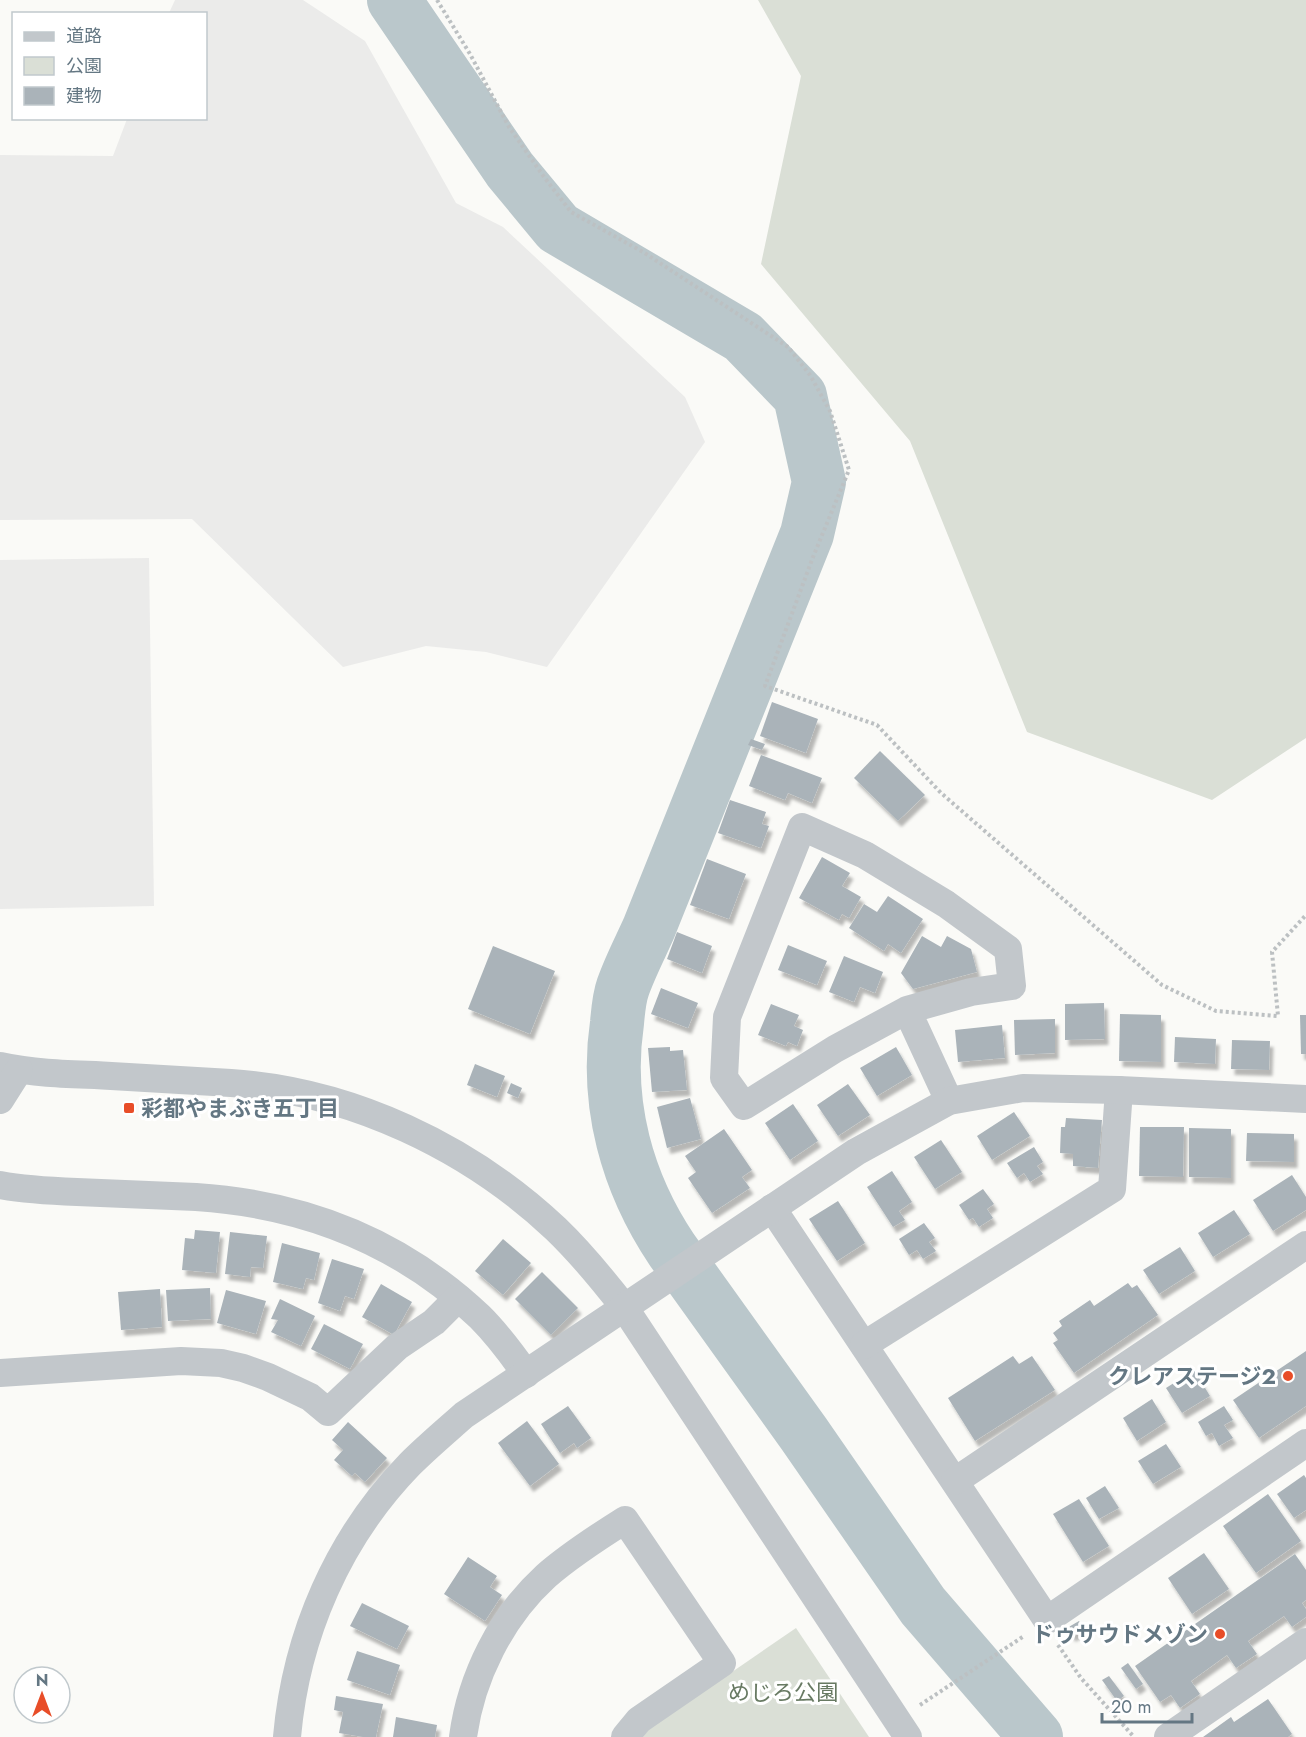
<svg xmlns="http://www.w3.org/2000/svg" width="1306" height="1737" viewBox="0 0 1306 1737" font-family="Jost,'Noto Sans JP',sans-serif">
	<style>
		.built { fill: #ebebea }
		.green { fill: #dadfd6 }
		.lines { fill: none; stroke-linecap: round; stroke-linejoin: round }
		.river { stroke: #bac7cb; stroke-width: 54 }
		.building { fill: #aab3b9; filter: url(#shadow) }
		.path { stroke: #bcc0c2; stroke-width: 4; stroke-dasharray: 3 3; stroke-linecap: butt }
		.minor { stroke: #c2c7cb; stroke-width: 28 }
		.poi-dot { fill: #e84d28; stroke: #fff; stroke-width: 2 }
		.labels { text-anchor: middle; stroke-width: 6; stroke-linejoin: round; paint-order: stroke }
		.poi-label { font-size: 22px; font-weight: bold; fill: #647783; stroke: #fff; text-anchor: end }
		.park-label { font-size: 22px; fill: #687a63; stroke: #fff }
	</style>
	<defs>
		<filter id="shadow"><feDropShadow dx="3.5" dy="6" stdDeviation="1.5" flood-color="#0004"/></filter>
	</defs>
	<rect width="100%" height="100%" fill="#fafaf7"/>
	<g class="built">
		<path d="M175,0h128l62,41 91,162 47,24 182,170 20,45 -158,225 -61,-15 -60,-6 -83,21 -151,-148 -192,1v-365l113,1 14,-37 79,-1v-104l-37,-1z"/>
		<path d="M149,558l5,348 -154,3v-349z"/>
	</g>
	<g class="green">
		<path d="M758,0h548v738l-94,62 -185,-68 -117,-291 -149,-177 40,-188z"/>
		<path d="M796,1628l73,109h-226l6,-8z"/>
	</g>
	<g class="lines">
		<path class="river" d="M394,0l116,170 48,58 185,109 57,59 19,86 -12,52 -158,394c-9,20 -19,39 -26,59 -4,11 -5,25 -6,36 -12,81 10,160 55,227l132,184 119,172 113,131"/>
	</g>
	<g class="building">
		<path d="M772,702l46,17 -12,34 -46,-17z"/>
		<path d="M751,739l14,5 -3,6 -14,-5z"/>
		<path d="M880,751l45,44 -27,26 -44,-43z"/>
		<path d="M761,755l61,23 -10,25 -24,-10 -3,7 -36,-14z"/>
		<path d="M730,800l36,12 -4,12 7,2 -8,22 -43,-15z"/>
		<path d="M822,857l28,16 -8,13 19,11 -12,21 -7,-4 -3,6 -40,-22z"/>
		<path d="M707,859l39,15 -17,45 -39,-14z"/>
		<path d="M888,896l35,23 -22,34 -13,-9 -4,7 -35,-23 15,-24 13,8z"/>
		<path d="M677,932l35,14 -10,27 -35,-14z"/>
		<path d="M922,936l19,11 6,-11 24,13 6,23 -64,17 -12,-16z"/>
		<path d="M788,945l39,16 -10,24 -39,-15z"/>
		<path d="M493,946l62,25 -25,63 -62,-25z"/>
		<path d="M844,956l39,16 -8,21 -15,-6 -6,15 -25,-10z"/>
		<path d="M661,988l37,15 -10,25 -37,-14z"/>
		<path d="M1104,1003l1,36 -40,1v-36z"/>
		<path d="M771,1004l28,11 -5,11 9,4 -6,16 -9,-4 -2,4 -28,-11z"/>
		<path d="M1120,1014l41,1v47l-42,-1z"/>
		<path d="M1300,1015h6v39h-5z"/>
		<path d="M1055,1019v34l-40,2 -1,-35z"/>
		<path d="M1002,1025l3,33 -47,4 -3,-32z"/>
		<path d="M1175,1037l41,2 -1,25 -41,-2z"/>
		<path d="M1232,1040l38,1 -1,29 -38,-1z"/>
		<path d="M670,1047v4l13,-1 4,40 -35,2 -4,-44z"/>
		<path d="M896,1047l16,28 -35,21 -17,-28z"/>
		<path d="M475,1064l30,12 -8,21 -30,-12z"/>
		<path d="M511,1083l11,5 -4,10 -11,-5z"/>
		<path d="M848,1084l22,31 -32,21 -21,-31z"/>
		<path d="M690,1098l11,41 -34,9 -10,-41z"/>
		<path d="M793,1104l25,37 -28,19 -25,-37z"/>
		<path d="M1014,1112l16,24 -38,24 -15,-24z"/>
		<path d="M1066,1118l36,2 -4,48 -25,-2v-12l-13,-1 1,-26h4z"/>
		<path d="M1140,1127h44l-1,50 -44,-1z"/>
		<path d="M1189,1128l42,1v49l-42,-1z"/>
		<path d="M724,1129l28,41 -10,7 8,11 -38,25 -24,-35 8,-6 -11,-16z"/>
		<path d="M1247,1133l47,1v28l-48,-1z"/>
		<path d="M941,1140l21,32 -27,17 -21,-32z"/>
		<path d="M1034,1147l9,15 -6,4 6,8 -13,8 -6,-9 -7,5 -10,-15z"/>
		<path d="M892,1171l20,31 -13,9 6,9 -12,7 -26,-40z"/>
		<path d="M1292,1175l14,22v13l-33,21 -20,-31z"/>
		<path d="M983,1189l11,15 -7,5 6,9 -14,9 -6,-9 -4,2 -10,-15z"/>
		<path d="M838,1201l27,42 -28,18 -28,-42z"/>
		<path d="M1234,1210l16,24 -37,23 -15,-24z"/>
		<path d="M924,1223l11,15 -6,4 7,9 -13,8 -6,-9 -8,5 -10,-16z"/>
		<path d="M195,1230l25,2 -4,41 -34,-3 3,-32 9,1z"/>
		<path d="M230,1232l37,4 -4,32 -12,-1 -1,10 -25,-3z"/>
		<path d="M503,1239l28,24 -28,32 -28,-24z"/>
		<path d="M282,1243l38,10 -6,27 -8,-2 -3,11 -30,-7z"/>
		<path d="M1180,1247l15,24 -36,23 -16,-24z"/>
		<path d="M332,1259l32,10 -10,30 -9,-3 -5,15 -22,-8z"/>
		<path d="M542,1272l36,36 -27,27 -36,-36z"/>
		<path d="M1128,1283l4,5 5,-3 21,30 -84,58 -21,-30 5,-3 -5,-7 9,-7 -3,-5 31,-21 4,6z"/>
		<path d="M381,1284l31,18 -18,33 -32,-18z"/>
		<path d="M210,1288l1,31 -43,2 -2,-31z"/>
		<path d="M160,1289l2,38 -41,3 -3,-38z"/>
		<path d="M226,1290l40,11 -10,33 -39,-11z"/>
		<path d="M280,1299l35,17 -14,30 -30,-14 7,-12 -7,-1z"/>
		<path d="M324,1324l39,20 -13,25 -39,-20z"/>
		<path d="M1306,1351v55l-47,32 -26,-38z"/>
		<path d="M1013,1356l6,8 13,-8 23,34 -80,51 -27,-43z"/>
		<path d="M1194,1370l16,26 -28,17 -16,-25z"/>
		<path d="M1152,1399l14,23 -29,19 -14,-23z"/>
		<path d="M568,1406l23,32 -14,10 -3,-5 -14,10 -19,-29z"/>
		<path d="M1224,1406l9,14 -9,5 9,13 -14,8 -7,-13 -6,3 -8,-14z"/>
		<path d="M527,1421l32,43 -29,22 -32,-43z"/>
		<path d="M348,1422l39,36 -22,24 -10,-9 -3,3 -18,-16 9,-10 -11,-10z"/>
		<path d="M1166,1444l15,23 -28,17 -15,-23z"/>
		<path d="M1304,1475l2,3v32l-12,8 -17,-24z"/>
		<path d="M1105,1486l14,22 -20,11 -13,-21z"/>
		<path d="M1268,1494l33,47 -45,32 -33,-47z"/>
		<path d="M1079,1499l30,47 -26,16 -30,-48z"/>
		<path d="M1204,1553l25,36 -37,25 -24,-36z"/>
		<path d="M1295,1554l11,16v30l-4,3 4,6v8l-14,10 -8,-11 -36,25 9,13 -21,14 -9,-13 -36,26 9,13 -20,14 -9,-13 -11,7 -25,-36z"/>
		<path d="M468,1557l29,19 -7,11 12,8 -17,26 -41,-27z"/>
		<path d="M362,1603l47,23 -12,23 -47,-23z"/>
		<path d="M1079,1621l5,8 -12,7 -5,-8z"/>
		<path d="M357,1651l43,14 -10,30 -43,-15z"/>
		<path d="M1128,1663l15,21 -7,5 -15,-21z"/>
		<path d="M1109,1676l15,20 -7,5 -15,-21z"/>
		<path d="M336,1696l47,8 -7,33h-13l-24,-4 4,-21 -9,-2z"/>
		<path d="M1268,1699l24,35 -4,3h-85l28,-20 3,5z"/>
		<path d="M396,1717l41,8 -2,12h-42z"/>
	</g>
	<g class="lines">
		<g class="path">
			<path d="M437,0l33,54 39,73 35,50 27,35 72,40 145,95 22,28 20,36 19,59 -36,87 -48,129 112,39 64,68 221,192 54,26 62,5 -6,-64 34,-37"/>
			<path d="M1058,1645l23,33 53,59"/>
			<path d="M920,1705l104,-69"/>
		</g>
		<g class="minor">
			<path d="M907,1010l64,-18 41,-6 -4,-37 -62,-45 -81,-49 -63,-28 -75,190 -3,61 20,28 91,-57 72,-39 42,91"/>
			<path d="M0,1066c31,7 63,8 95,9 45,3 90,5 136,8 120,8 238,64 325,146 25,24 47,51 68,78l284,430"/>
			<path d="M0,1100l19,-30"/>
			<path d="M0,1185c26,5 51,6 77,7 40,2 79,3 119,5 109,7 204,44 284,120 17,17 32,37 46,57"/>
			<path d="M772,1208l275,412 259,-177"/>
			<path d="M864,1345l248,-156 7,-99"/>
			<path d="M0,1373l181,-12 40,2 22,5 25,9 42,20 18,15 69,-65 37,-25 24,-24"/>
			<path d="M955,1481l351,-236"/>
			<path d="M287,1737c9,-102 51,-199 123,-273 17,-17 36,-33 54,-49l392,-263 93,-51 74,-13 96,2 187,9"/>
			<path d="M463,1737c8,-60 38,-120 83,-161 24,-21 52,-39 79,-56l97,143 -83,57 -14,17"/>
			<path d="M1168,1737l138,-95"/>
		</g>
	</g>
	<g class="poi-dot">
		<rect x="123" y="1102" width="12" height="12" rx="3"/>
		<circle cx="1288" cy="1376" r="6"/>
		<circle cx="1220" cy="1634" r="6"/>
	</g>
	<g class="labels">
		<g class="poi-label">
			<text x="141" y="1116" text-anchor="start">彩都やまぶき五丁目</text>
			<text x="1276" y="1384">クレアステージ2</text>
			<text x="1208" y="1642">ドゥサウドメゾン</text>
		</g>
		<g class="park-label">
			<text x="783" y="1700">めじろ公園</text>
		</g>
	</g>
	<rect x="12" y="12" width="195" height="108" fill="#ffffff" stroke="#c1c9cd" stroke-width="1.5"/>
	<rect x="24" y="32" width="30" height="9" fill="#c2c7cb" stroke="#c1c9cd" stroke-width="1.5"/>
	<text x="66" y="42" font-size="18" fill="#647783">道路</text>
	<rect x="24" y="57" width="30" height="18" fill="#dadfd6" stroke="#c1c9cd" stroke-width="1.5"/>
	<text x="66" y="72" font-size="18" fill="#647783">公園</text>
	<rect x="24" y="87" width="30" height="18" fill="#aab3b9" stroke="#c1c9cd" stroke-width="1.5"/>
	<text x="66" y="102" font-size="18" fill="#647783">建物</text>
	<g transform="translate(42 1695)"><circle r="28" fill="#ffffff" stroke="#c1c9cd" stroke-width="1.5"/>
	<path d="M0-4.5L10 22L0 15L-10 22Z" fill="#e84d28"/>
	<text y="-9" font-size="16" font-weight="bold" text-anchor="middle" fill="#647783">N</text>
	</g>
	<path d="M1102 1713v9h90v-9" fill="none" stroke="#647783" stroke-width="3"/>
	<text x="1111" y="1713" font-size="18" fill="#647783" stroke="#ffffff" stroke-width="4.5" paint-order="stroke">20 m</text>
</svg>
